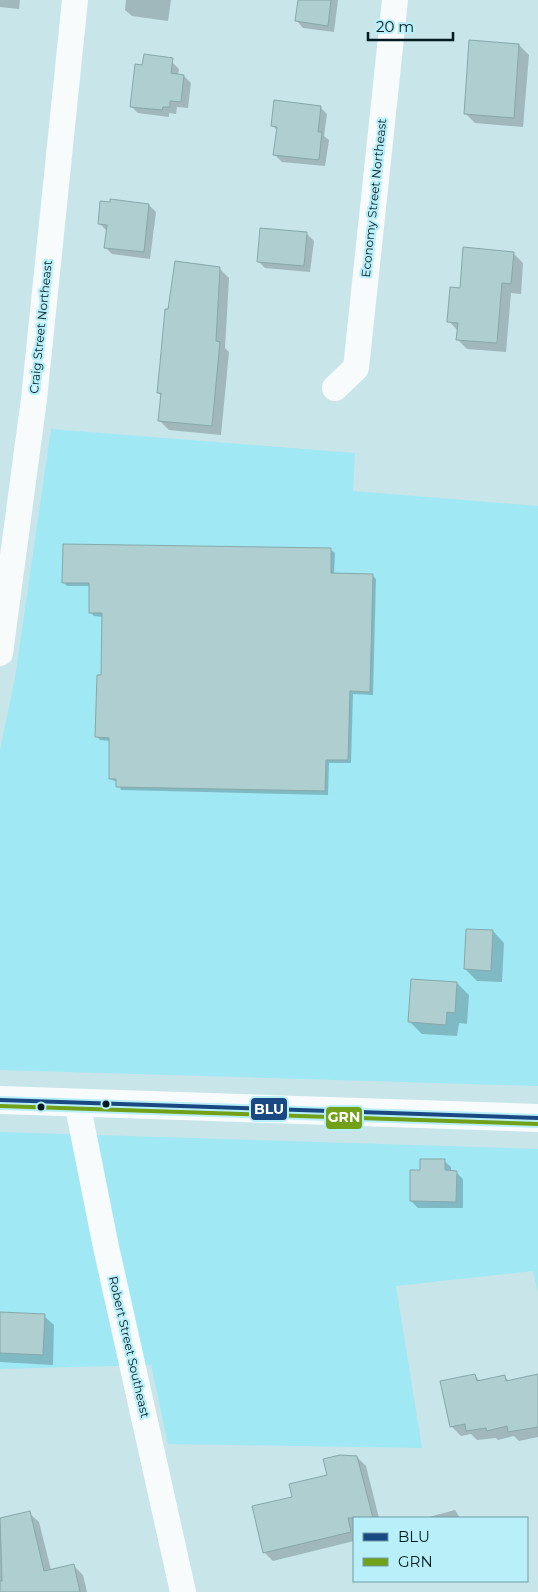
<svg xmlns="http://www.w3.org/2000/svg" width="538" height="1592" viewBox="0 0 538 1592" font-family="Montserrat,sans-serif">
	<style>
		.built { fill: #9fe8f4 }
		.shadow { fill: #0003 }
		.building { fill: #aececf; stroke: #86a8a9 }
		.lines { fill: none; stroke-linecap: round; stroke-linejoin: round }
		.street { stroke: #f7fbfc; stroke-width: 26 }
		.primary { stroke: #f7fbfc; stroke-width: 28 }
		.bus-1-casing { stroke: #b9eff9; stroke-width: 8 }
		.bus-2-casing { stroke: #b9eff9; stroke-width: 8 }
		.bus-1 { stroke: #1a4882; stroke-width: 4 }
		.bus-2 { stroke: #70a118; stroke-width: 4 }
		.bus-dot { fill: #001c21; stroke: #b9eff9; stroke-width: 2 }
		.labels { text-anchor: middle; stroke-width: 4.5; stroke-linejoin: round; paint-order: stroke }
		.street-label { font-size: 12px; fill: #001c21; stroke: #b9eff9 }
		.line-badge { stroke: #b9eff9; stroke-width: 2 }
		.badge-label { font-size: 14px; text-anchor: middle; font-weight: bold; fill: #fff }
	</style>
	<rect width="100%" height="100%" fill="#c8e5ea"/>
	<g class="built">
		<path d="M51,429l304,24 -2,38 185,15v580l-538,-16v-320l15,-72z"/>
		<path d="M0,1132l538,17v144l-5,-22 -137,15 26,162 -254,-4 -17,-79 -151,4z"/>
	</g>
	<g class="shadow">
		<path d="M0,0h20l-1,9 -19,-2z"/>
		<path d="M126,0h45l-3,21 -36,-5 -7,-6z"/>
		<path d="M299,0h39l-4,32 -31,-4 -6,-7z"/>
		<path d="M519,45l10,10 -6,72 -48,-4 -10,-10z"/>
		<path d="M172,62l7,7 -1,6 6,1 7,7 -3,25 -11,-1 -1,7 -7,-1v4l-31,-4 -7,-7z"/>
		<path d="M320,107l7,7 -3,22 5,4 -4,26 -43,-4 -7,-7 2,-25 -4,-4z"/>
		<path d="M111,201l38,4 7,7 -6,47 -38,-5 -7,-7 2,-16 -8,-8z"/>
		<path d="M262,229l45,5 7,7 -4,31 -45,-4 -7,-7z"/>
		<path d="M513,253l10,10 -2,31 -10,-1 -5,59 -39,-3 -10,-10 1,-8 -9,-10 12,-31z"/>
		<path d="M220,269l9,9 -4,70 4,4 -8,83 -52,-5 -9,-9 2,-25 -4,-3z"/>
		<path d="M331,550l4,3 -1,21 38,1 4,4 -3,116 -20,-1 -2,69h-22l-1,32 -207,-5 -4,-8 -7,-3v-38l-10,-1 -4,-4 7,-60v-59l-9,-1 -4,-4v-26h-23l-4,-4z"/>
		<path d="M493,931l11,12 -2,39 -25,-1 -12,-12z"/>
		<path d="M457,983l12,12 -2,29 -8,-1 -2,13 -35,-2 -12,-12z"/>
		<path d="M444,1161l7,6v5h5l7,7v29h-45l-7,-7 10,-30z"/>
		<path d="M0,1314l44,2 10,9 -1,40 -53,-3z"/>
		<path d="M538,1375v62l-19,4 -5,-5 -16,4 -2,-2 -19,2 -6,-6 -10,2 -10,-10 24,-50 5,5 24,-5 6,6z"/>
		<path d="M357,1457l9,9 13,52h-25v23l-81,20 -9,-9 30,-54z"/>
		<path d="M455,1510l5,8h-35z"/>
		<path d="M29,1513l10,9 12,48 22,-5 10,10 4,17h-81l-6,-10v-63z"/>
	</g>
	<g class="building">
		<path d="M298,0h33l-3,26 -33,-5z"/>
		<path d="M469,40l50,4 -5,74 -50,-4z"/>
		<path d="M144,54l29,4 -2,15 13,2 -3,27 -11,-1v6h-7l-1,3 -32,-3 5,-43 7,1z"/>
		<path d="M274,100l47,6 -3,26h4l-3,28 -46,-5 4,-28 -6,-1z"/>
		<path d="M110,199l39,5 -5,48 -40,-4 3,-23 -9,-1 2,-23 10,1z"/>
		<path d="M260,228l47,4 -3,34 -47,-4z"/>
		<path d="M463,247l51,5 -3,32 -9,-1 -5,60 -41,-3 2,-17 -11,-1 3,-35 10,1z"/>
		<path d="M175,261l45,6 -4,74 4,1 -8,84 -54,-5 3,-28h-4l3,-30 5,-54h3z"/>
		<path d="M63,544l268,4v25l42,1 -3,118 -20,-1 -2,69h-22l-1,31 -209,-4v-8h-7v-41l-14,-1 2,-62h4l1,-62h-13v-30h-27z"/>
		<path d="M466,929l27,1 -2,41 -27,-2z"/>
		<path d="M411,979l46,3 -2,31 -8,-1 -1,13 -38,-3z"/>
		<path d="M420,1159h25v11l12,1 -1,31 -46,-1v-31h10z"/>
		<path d="M0,1312l45,2 -2,41 -43,-2z"/>
		<path d="M475,1374l2,7 28,-6 1,6 32,-7v53l-30,5 -1,-6 -20,5 -1,-3 -20,3 -1,-7 -15,3 -10,-46z"/>
		<path d="M340,1455l17,1 16,62h-25l3,14 -88,21 -11,-47 40,-9 -3,-13 38,-9 -4,-16z"/>
		<path d="M30,1511l14,60 30,-7 6,28h-80v-11h2l-2,-63z"/>
	</g>
	<g class="lines">
		<g class="street">
			<path d="M335,388l21,-20 39,-368"/>
			<path d="M0,653l34,-254 41,-399"/>
			<path d="M77,1102l29,145 77,345"/>
		</g>
		<path class="primary" d="M0,1100l538,18"/>
		<defs>
			<path id="bus-1" d="M0,1100l538,18"/>
			<path id="bus-2" d="M0,1106l538,18"/>
		</defs>
		<use href="#bus-1" class="bus-1-casing"/>
		<use href="#bus-2" class="bus-2-casing"/>
		<use href="#bus-1" class="bus-1"/>
		<use href="#bus-2" class="bus-2"/>
	</g>
	<g class="bus-dot">
		<circle cx="106" cy="1104" r="4.5"/>
		<circle cx="41" cy="1107" r="4.5"/>
	</g>
	<g class="labels">
		<g class="street-label">
			<text transform="translate(374 198) rotate(-84)" y="4">Economy Street Northeast</text>
			<text transform="translate(41 327) rotate(-84)" y="4">Craig Street Northeast</text>
			<text transform="translate(129 1347) rotate(77)" y="4">Robert Street Southeast</text>
		</g>
	</g>
	<g class="line-badge">
		<rect x="250" y="1097" width="38" height="24" rx="5" fill="#1a4882"/>
		<rect x="325" y="1106" width="38" height="24" rx="5" fill="#70a118"/>
	</g>
	<g class="badge-label">
		<text x="269" y="1114">BLU</text>
		<text x="344" y="1122">GRN</text>
	</g>
	<rect x="353" y="1517" width="175" height="65" fill="#b9eff9" stroke="#6f9ba3"/>
	<rect x="363" y="1533" width="25" height="8" fill="#1a4882" stroke="#6f9ba3"/>
	<text x="398" y="1542" font-size="15" fill="#001c21">BLU</text>
	<rect x="363" y="1558" width="25" height="8" fill="#70a118" stroke="#6f9ba3"/>
	<text x="398" y="1567" font-size="15" fill="#001c21">GRN</text>
	<path d="M368 32v8h85v-8" fill="none" stroke="#001c21" stroke-width="2.5"/>
	<text x="376" y="32" font-size="15" fill="#001c21" stroke="#b9eff9" stroke-width="4" paint-order="stroke">20 m</text>
</svg>
